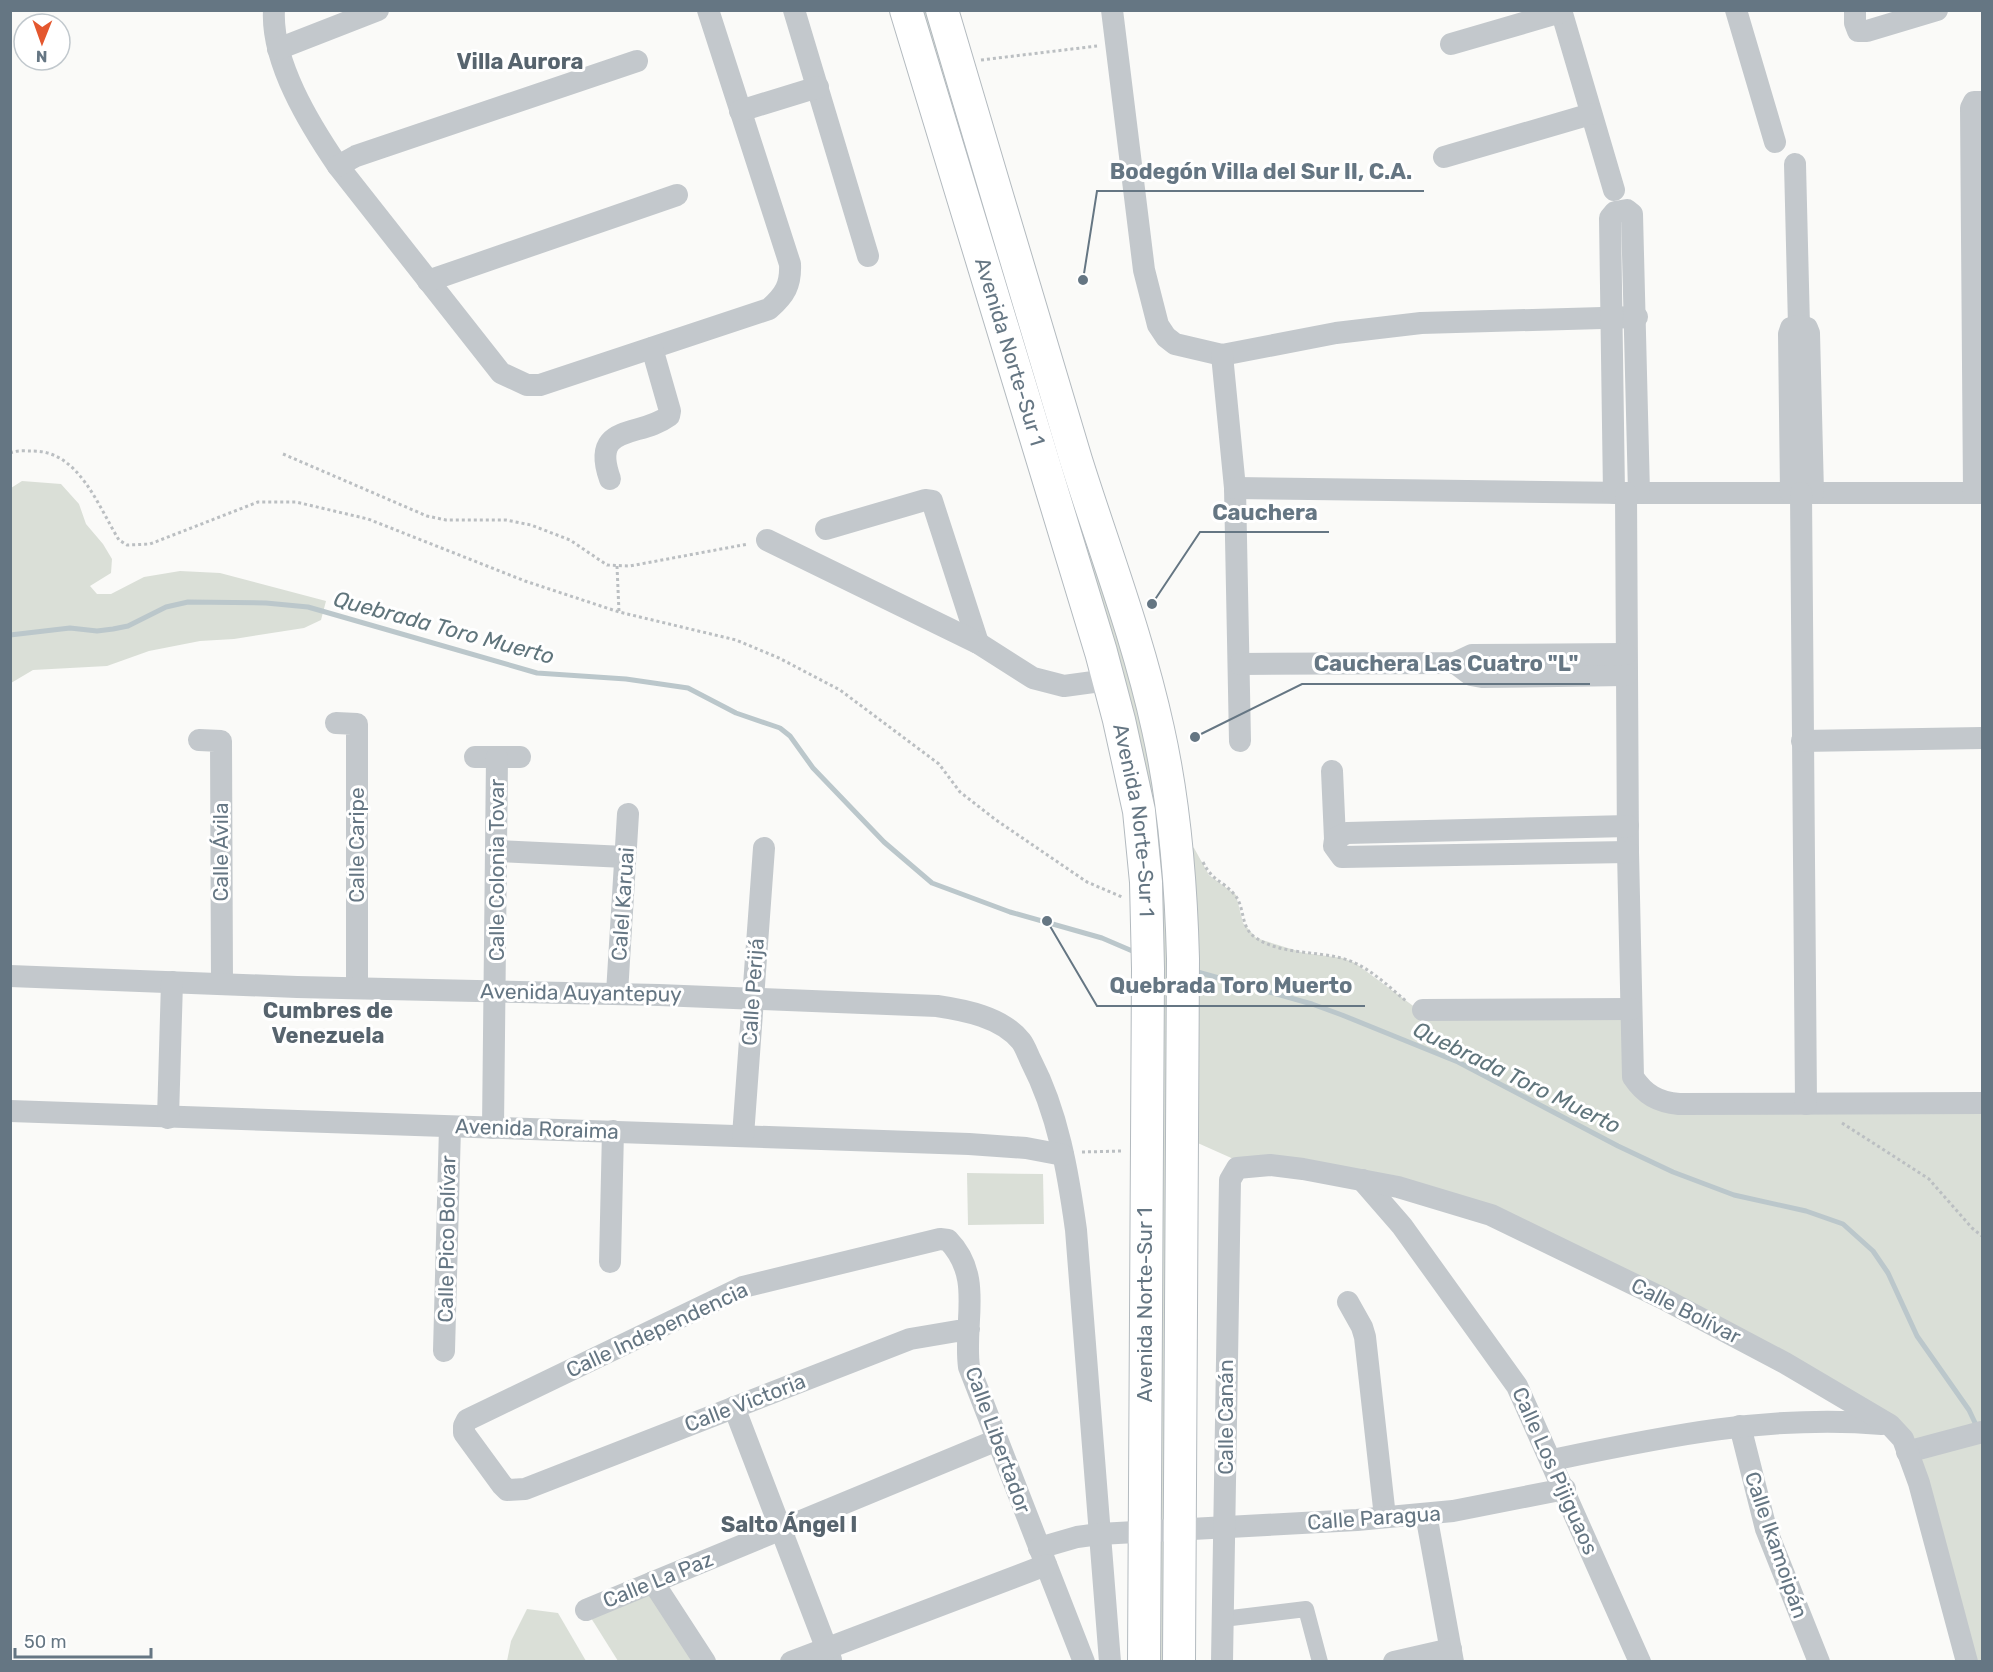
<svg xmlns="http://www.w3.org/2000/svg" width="1993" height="1672" viewBox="0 0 1993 1672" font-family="Rubik,sans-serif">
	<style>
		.green { fill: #dadfd7 }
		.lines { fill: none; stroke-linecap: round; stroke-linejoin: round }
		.stream { stroke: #bbc7cb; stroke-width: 5 }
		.secondary-casing { stroke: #b3babf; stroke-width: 34 }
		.path { stroke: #bbbfc2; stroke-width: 3; stroke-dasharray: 3 3; stroke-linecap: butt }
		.pedestrian { stroke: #c3c8cc; stroke-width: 16 }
		.minor { stroke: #c3c8cc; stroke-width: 22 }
		.secondary { stroke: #fff; stroke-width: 32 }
		.labels { text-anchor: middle; stroke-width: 6; stroke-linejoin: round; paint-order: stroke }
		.street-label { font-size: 21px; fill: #657683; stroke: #fff }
		.neighbourhood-label { font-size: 22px; font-weight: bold; fill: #57646e; stroke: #fff }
		.water-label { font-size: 22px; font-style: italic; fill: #60757c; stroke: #fff }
		.leader { fill: none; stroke: #657683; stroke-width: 2 }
		.callout-dot { fill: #657683; stroke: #fff; stroke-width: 2 }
		.callout-label { font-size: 22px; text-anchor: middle; font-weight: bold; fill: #657683; stroke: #fff; stroke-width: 6; stroke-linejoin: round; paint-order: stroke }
	</style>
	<rect width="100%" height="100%" fill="#fafaf8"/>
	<g class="green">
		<path d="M906,11h36l243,832 9,5 15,27 27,20 7,28 13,15 48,15 38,5 13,5 61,45 215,1 -1,56 24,34 328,4v558h-15l-64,-222 -412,-224 -244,-50 -65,-29 -3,525h-35l-1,-813z"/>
		<path d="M22,481l39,3 18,20 7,20 17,20 9,15 -1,14 -21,13 7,8h14l33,-17 36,-6 40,2 106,28 -5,19 -17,8 -70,11 -34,2 -51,10 -42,15 -74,4 -22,13v-195z"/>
		<path d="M967,1173l76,1 1,50 -76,1z"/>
		<path d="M653,1582l52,79h-87l-32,-51z"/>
		<path d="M527,1609l31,4 28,48h-79l4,-20z"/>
	</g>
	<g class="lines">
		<g class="stream">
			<path d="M10,635l60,-7 27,3 16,-2 15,-3 38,-19 22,-5 78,1 42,4 229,66 89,6 62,9 48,25 44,15 10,8 23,32 71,74 48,41 78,29 92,26 35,15"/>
			<path d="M1194,971l118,33 30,11 116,47 160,84 55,26 61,23 72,16 37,13 30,27 15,22 29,63 52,74 8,17"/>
		</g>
		<defs>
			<g id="secondary">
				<path id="s1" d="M906,10l195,642 18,68 20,91 7,71 2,87 -4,693"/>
				<path d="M942,10c45,150 88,300 134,450 28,89 62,177 82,269 17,76 23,152 25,230l-4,703"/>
			</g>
		</defs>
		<use href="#secondary" class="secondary-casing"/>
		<g class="path">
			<path d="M981,60l116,-14"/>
			<path d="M10,453c7,-3 16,-2 23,-2 46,0 65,55 86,89l8,5 23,-1 108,-42h38l72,17 157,62 94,31 117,28 43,18 61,32 99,74 21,28 36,28 91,62 35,15"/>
			<path d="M283,454l144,62 19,4h60l25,5 39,15 37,25 23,1 118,-22"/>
			<path d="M617,566l2,46"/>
			<path d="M1203,862c9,19 19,18 31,32 12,13 5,33 22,44 24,16 58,13 85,20 25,6 46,27 65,43"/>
			<path d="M1842,1123l87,56 43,49 10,8"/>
			<path d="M1082,1152l41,-1"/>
		</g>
		<path class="pedestrian" d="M1223,1619l83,-10 14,53"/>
		<g class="minor">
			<path d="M274,10c-3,52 36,115 64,156l163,207 26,12h13l229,-76c16,-14 22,-24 21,-45l-82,-254"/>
			<path d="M794,10l74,246"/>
			<path d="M1112,10l32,260 14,55 8,12 9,7 47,11 114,-22 85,-10 216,-6"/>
			<path d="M1561,10l53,180"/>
			<path d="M1736,10l39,132"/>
			<path d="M1855,10v13l3,8h9l70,-21"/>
			<path d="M1451,44l110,-32"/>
			<path d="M278,49l100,-39"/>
			<path d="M740,111l78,-24"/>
			<path d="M1444,157l147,-43"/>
			<path d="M1795,164l4,162"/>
			<path d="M338,166l18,-10 281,-95"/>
			<path d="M428,281l249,-86"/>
			<path d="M1222,355l13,133 5,253"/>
			<path d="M610,479c-20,-56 29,-41 59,-63l1,-5 -18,-63"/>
			<path d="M1235,488l391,5h356"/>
			<path d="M1614,493l-4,-275 5,-6 12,-2 5,4 7,279"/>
			<path d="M1626,493l2,359 5,225c12,18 25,25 46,27l303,-1"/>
			<path d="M1791,493l-2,-159 2,-6 8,-2 8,2 2,5 4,160"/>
			<path d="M1801,493l5,611"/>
			<path d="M1974,493l-3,-385 3,-6h8"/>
			<path d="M826,529l99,-29 7,1 46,142"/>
			<path d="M767,540l211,103 55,35 31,8 44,-6"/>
			<path d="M1455,663l16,12 11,2 144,-2"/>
			<path d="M1240,664l215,-1 17,-8 154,-1"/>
			<path d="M336,723l21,1v264"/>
			<path d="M199,740l22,1 1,243"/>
			<path d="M1802,741l180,-3"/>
			<path d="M475,757h45"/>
			<path d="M1332,771l3,68"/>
			<path d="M1628,826l-281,7 -12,6 -1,7 8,11 286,-5"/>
			<path d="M497,851l128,6"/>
			<path d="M10,976l287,11 362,8 278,11c27,4 65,11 84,35 4,5 7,14 10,20 27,52 37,111 45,169l34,432"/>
			<path d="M617,993l11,-179"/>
			<path d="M1423,1010l208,-1"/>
			<path d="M10,1111c320,14 640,21 959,33l57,4 37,7"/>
			<path d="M168,1118l4,-136"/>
			<path d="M493,1128l4,-371"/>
			<path d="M743,1136l21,-288"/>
			<path d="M1362,1180l40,46 115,160 123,276"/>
			<path d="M610,1262l3,-131"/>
			<path d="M1348,1302l14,25 3,10 20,180"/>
			<path d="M969,1329l-59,10 -385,150 -18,1 -5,-5 -38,-52v-7l3,-6 276,-133 197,-48 8,1c36,37 15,82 21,127l115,295"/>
			<path d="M444,1351l6,-224"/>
			<path d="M734,1407l97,253"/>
			<path d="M1740,1426l26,103 53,133"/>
			<path d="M1907,1452l75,-20"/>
			<path d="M1552,1460c110,-23 218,-46 330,-36"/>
			<path d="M1426,1514l27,148"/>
			<path d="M1039,1548l38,-11 22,-3 258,-14 96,-9 112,-22"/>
			<path d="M653,1582l52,80"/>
			<path d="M586,1610l411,-170"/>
			<path d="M791,1662l255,-97"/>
			<path d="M1222,1662l8,-482 7,-12 33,-3 33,4 95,18 93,28 171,83 123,65 105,62 13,14 16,44 48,179"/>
			<path d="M1394,1662l57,-13"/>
		</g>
		<use href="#secondary" class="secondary"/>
	</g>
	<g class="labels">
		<g class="street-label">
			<text dy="7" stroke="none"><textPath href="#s1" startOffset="357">Avenida Norte-Sur 1</textPath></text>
			<text dy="7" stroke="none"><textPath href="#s1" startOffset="843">Avenida Norte-Sur 1</textPath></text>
			<text transform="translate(357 845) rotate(-90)" y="7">Calle Caripe</text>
			<text transform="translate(221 852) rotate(-90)" y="7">Calle Ávila</text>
			<text transform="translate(497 870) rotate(-90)" y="7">Calle Colonia Tovar</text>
			<text transform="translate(623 904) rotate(-86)" y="7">Calel Karuai</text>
			<text transform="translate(753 992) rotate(-86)" y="7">Calle Perijá</text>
			<text transform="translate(581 993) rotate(1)" y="7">Avenida Auyantepuy</text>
			<text transform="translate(537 1129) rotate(2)" y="7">Avenida Roraima</text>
			<text transform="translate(447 1239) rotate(-89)" y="7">Calle Pico Bolívar</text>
			<text transform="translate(1145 1305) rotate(-90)" y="7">Avenida Norte-Sur 1</text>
			<text transform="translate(1686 1311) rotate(27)" y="7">Calle Bolívar</text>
			<text transform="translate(657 1330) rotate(-25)" y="7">Calle Independencia</text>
			<text transform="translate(745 1403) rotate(-21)" y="7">Calle Victoria</text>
			<text transform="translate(1226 1417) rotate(-90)" y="7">Calle Canán</text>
			<text transform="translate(998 1440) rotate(70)" y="7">Calle Libertador</text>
			<text transform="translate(1555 1471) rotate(66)" y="7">Calle Los Pijiguaos</text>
			<text transform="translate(1374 1518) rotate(-4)" y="7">Calle Paragua</text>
			<text transform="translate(1776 1545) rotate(71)" y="7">Calle Ikamoipán</text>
			<text transform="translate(658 1580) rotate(-22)" y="7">Calle La Paz</text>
		</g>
		<g class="neighbourhood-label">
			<text x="520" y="69">Villa Aurora</text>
			<text x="328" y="1018">Cumbres de<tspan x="328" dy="25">Venezuela</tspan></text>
			<text x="789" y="1532">Salto Ángel I</text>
		</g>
		<g class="water-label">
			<text transform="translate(444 627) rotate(15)" y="8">Quebrada Toro Muerto</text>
			<text transform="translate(1517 1077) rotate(26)" y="8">Quebrada Toro Muerto</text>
		</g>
	</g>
	<path class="leader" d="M1083 280L1097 191H1424M1152 604L1200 532H1329M1195 737L1302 684H1590M1047 921L1097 1006H1365"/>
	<g class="callout-dot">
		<circle cx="1083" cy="280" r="6"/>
		<circle cx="1152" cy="604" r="6"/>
		<circle cx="1195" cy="737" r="6"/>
		<circle cx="1047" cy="921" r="6"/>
	</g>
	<g class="callout-label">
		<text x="1261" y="179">Bodegón Villa del Sur II, C.A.</text>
		<text x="1265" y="520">Cauchera</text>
		<text x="1446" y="671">Cauchera Las Cuatro "L"</text>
		<text x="1231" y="993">Quebrada Toro Muerto</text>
	</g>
	<rect width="1993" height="1672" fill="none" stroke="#657683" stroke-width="24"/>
	<g transform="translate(42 42) rotate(181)"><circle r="28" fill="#ffffff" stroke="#c1c8cd" stroke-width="1.5"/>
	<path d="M0-4.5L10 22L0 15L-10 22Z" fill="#e4572e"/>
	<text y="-9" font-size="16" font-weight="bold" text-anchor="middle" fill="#657683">N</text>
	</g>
	<path d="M15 1648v9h136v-9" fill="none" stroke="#657683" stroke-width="3"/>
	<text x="24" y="1648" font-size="18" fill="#657683" stroke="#ffffff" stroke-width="4.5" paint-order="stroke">50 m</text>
</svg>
